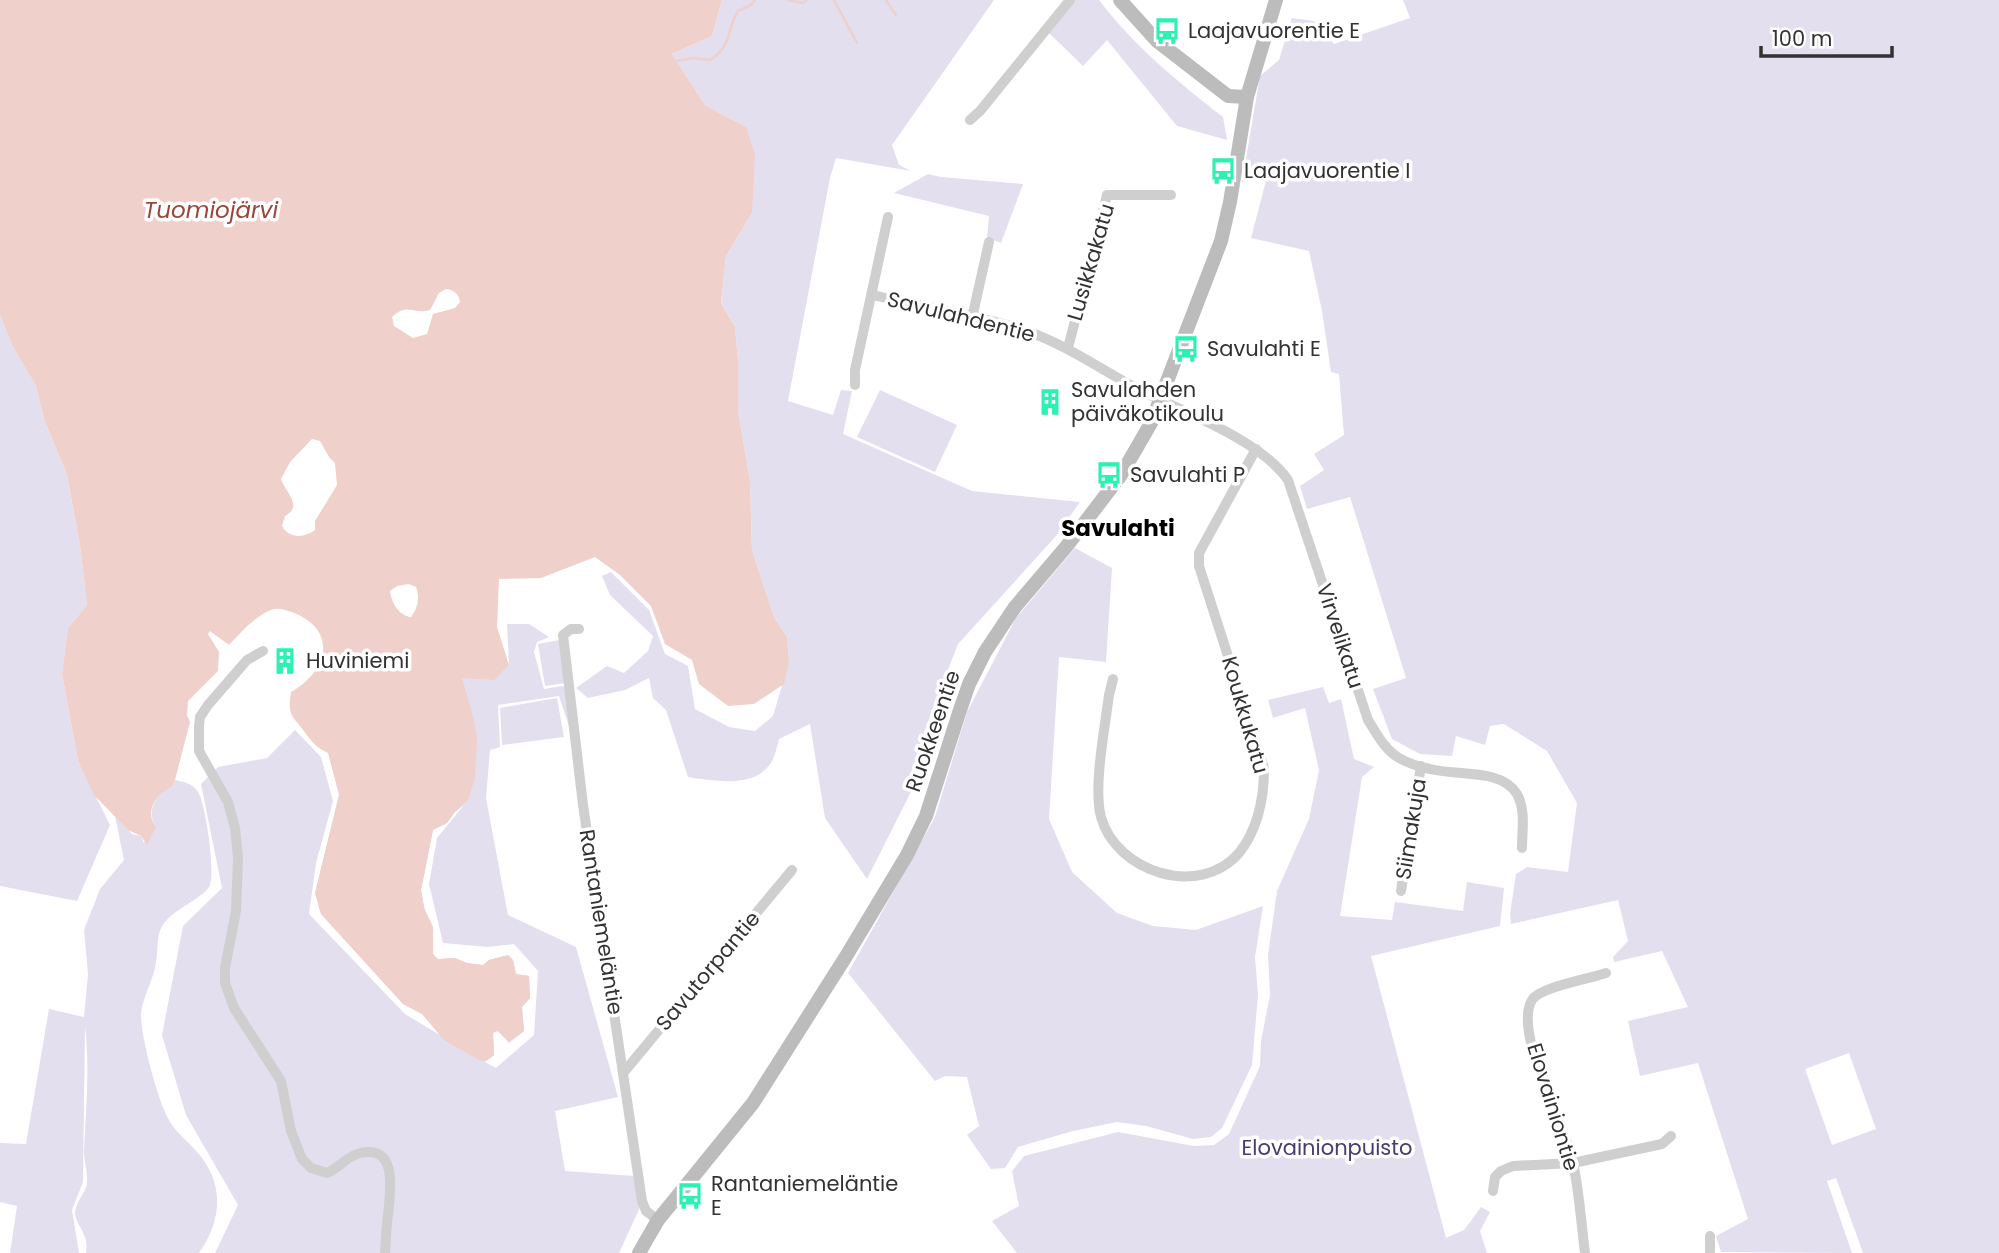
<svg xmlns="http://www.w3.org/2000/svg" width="1999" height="1253" viewBox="0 0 1999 1253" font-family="Poppins,sans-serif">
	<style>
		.green { fill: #e3dfef; fill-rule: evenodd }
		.water { fill: #efd0cb; fill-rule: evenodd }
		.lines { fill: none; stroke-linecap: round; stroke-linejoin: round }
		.stream { stroke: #efd0cb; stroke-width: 2.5 }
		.street { stroke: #cfcfcf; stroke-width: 10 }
		.secondary { stroke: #bcbcbc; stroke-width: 14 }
		.labels { text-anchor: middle; stroke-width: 7; stroke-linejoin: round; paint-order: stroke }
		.poi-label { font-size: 21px; fill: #323232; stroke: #fff; text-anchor: start }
		.street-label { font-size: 21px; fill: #323232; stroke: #fff }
		.park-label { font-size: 21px; fill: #4a3b71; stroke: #fff }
		.water-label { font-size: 23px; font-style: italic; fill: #9a4739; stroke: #fff }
		.neighbourhood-label { font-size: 23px; font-weight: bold; fill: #000; stroke: #fff }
	</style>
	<rect width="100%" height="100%" fill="#fff"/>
	<g class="green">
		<path d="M722,0h272l-102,145 7,20 12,6 -75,-13 -6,20 -42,223 45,14 8,-25 11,1 -9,43 129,57 108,11 -24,34 -98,108 -28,72 -16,70 -47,93 -42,-61 -15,-94 -31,15c-2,7 -3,15 -7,22 -15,28 -58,20 -84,16l-22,-67 -13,-12 -4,-20 -24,12 -37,8 -12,-10 31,-22 17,7 24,-22 5,-15 -43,-41 -8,-19 9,-4 38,38 16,44 23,12 7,43 34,18 26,4 18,-15 16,-54 -2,-25 -13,-20 -22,-67 -2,-70 -12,-69v-51l-3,-33 -14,-24 5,-47 26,-43 -6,-86 -41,-22 -33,-51 40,-18z"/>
		<path d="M1075,0h24c35,46 79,82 124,117l4,23 -50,-14 -70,-86 -24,26 -34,-33z"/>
		<path d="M1403,0h596v1253h-136l-27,-75 -9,3 25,72 -131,-1 -5,-16 32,-17 -50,-156 -58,13 -12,-55 60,-14 -26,-56 -48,11 -1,-5 15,-16 -10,-41 -107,24 -1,-10 6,-40 11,-7 41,5 9,-69 -30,-52 -43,-27 -14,2 -5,19 -29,-9 -4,20 -32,-2 -28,-15 -19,-50 33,-11 -56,-181 -43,12 -7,-23 24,-16 -10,-16 30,-19 -5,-61 -8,-2 -9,-61 -13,-60 -58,-13 16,-61 -25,5 18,-106 19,-16 13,-42 22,3 20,23 76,-26zM1849,1053l27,76 -44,16 -27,-76z"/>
		<path d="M928,174l13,3 82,7 -22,59 -14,-5 2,-22 -95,-23z"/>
		<path d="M0,315l13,32 23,39 8,33 23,56 13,71 7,59 -19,23 -6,46 16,87 32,64 -33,76 -77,-15z"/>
		<path d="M880,390l77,35 -22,47 -78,-35z"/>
		<path d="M1075,548l37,20 -6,94 -47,-5 -10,162 23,53 45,41 36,13 43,4 67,-24 -8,51 3,38 -6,70 -30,63 -11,9 -18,2 -47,-13 -29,-4 -44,9 -55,16 -13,21 -14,1 -24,-34 12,-9 -12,-49 -22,-1 -10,5 -87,-108 87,-156 32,-105 49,-94z"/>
		<path d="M507,624h22l20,13 -12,5 -3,10 10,37 19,-3 4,7 4,39 -12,-36 -61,9 2,42 -10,3 -4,48 22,117 68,32 42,150 -63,14 10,60 70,5 6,29 -22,48h-404l23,-48 -52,-90 -24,-80 21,-109 39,-38 -21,-104 17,-17 49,-9 28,-28 26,27 12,44 -17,62 -7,51 96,100 35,21 -18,-21 -19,-10 -82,-90 -6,-21 24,-98 122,-117 48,-13zM464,805l-27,33 -8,46 14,59 45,4 26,-3 24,27 -4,64 -38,33 -11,-6 9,-7 -1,-22 5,-2 11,12 15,-12 -2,-24 8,-9 -1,-22 -13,-2 -3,-14 -5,-5 -19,5 -6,5 -16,-2 -12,-5 -17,1 -5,-5v-27l-8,-16 -4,-21 12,-60 14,-7 8,-11z"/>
		<path d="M559,640l7,43 -21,3 -7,-42z"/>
		<path d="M1323,687l6,16 12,-4 13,60 20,8 -12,10 -22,139 52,4 3,-18 68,9 4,-29 37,6 -4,38 -129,30 75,282 18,-8 17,-23 9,5 -10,19 7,22h-470l-25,-32 27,-15 -7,-35 12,-15 94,-24 76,14 20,-1 15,-11 31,-68 1,-25 9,-46 -2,-40 9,-64 32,-72 10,-49 -14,-62 -32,10 -5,-18z"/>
		<path d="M557,698l7,39 -62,8 -2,-37z"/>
		<path d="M175,780c9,2 17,3 23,12 8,13 17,78 12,93 -5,12 -34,23 -45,37 -10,12 -6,26 -9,40 -2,17 -13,34 -15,51 -1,21 17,89 28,107 7,13 19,21 28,32 28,31 25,69 2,101h-113c4,-22 -15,-30 -10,-45 2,-9 10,-16 11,-25 1,-10 -3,-22 -3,-32 2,-42 6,-84 1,-125l-2,156 -11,28 7,43h-69l7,-47 -17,-4v-59l26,1 23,-135 35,8 4,-43 -4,-44 16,-41 24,-29 -9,-44 17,18 9,2 3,7 10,-19c-7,-15 3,-32 18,-37z"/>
	</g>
	<path class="water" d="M0,0h722l-10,36 -40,18 33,51 41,22 9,28 -3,58 -26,43 -5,47 14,24 3,33v51l12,69 2,70 22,67 13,20 2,25 -5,22 -30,20 -26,2 -29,-22 -7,-24 -27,-16 -14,-38 -31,-31 -25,-18 -54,21 -42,1 -2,48 12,38 -15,15 -32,-2 12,42 3,20 -2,38 -7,22 -13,12 -8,11 -14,7 -12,60 3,18 9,19v27l5,5 17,-1 12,5 16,2 6,-5 19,-5 5,5 3,14 13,2 1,22 -8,9 2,24 -15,11 -11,-11 -5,1 1,23 -8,6 -7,-1 -35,-20 -22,-26 -19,-10 -82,-90 -6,-21 24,-98 -11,-42c-11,-5 -15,-10 -22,-19 -13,-19 -19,-16 -15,-42 37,-21 48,-62 1,-80 -7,-2 -14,-5 -21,-2 -17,7 -30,22 -42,35l-19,-14 -2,3 11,18 -1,19 -30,30 -1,14 3,7 -15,58 -3,7c-16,6 -28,25 -16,40l-9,18 -6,-9 -13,-6 -34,-35 -16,-34 -16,-87 6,-46 19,-23 -7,-59 -13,-71 -23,-56 -8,-33 -23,-39 -13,-32zM446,289c8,1 13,5 14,13l-5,6 -22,6 -6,20 -14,4 -19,-12 -2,-9c16,-15 20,-2 38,-7l9,-17zM312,439l8,2 9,16 6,6 2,22 -22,36v9c-11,8 -26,9 -33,-4l3,-10c19,-10 0,-24 -4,-37l9,-17zM409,584l7,3c4,11 2,21 -5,30 -12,-1 -20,-15 -21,-26l7,-5z"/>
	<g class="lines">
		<g class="stream">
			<path d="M788,0l15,3 4,-3"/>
			<path d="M834,0l23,43"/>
			<path d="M886,0l10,15"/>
			<path d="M676,61l17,-3 17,2c23,-15 16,-30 28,-49l13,-6 4,-5"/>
		</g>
		<g class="street">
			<path d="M970,120l10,-9 90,-111"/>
			<path d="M873,295c51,12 106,20 156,37 37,13 70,36 105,55 44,23 126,52 154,93l80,240c9,14 16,29 31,38 9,5 21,9 31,11 26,7 71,-1 87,25 9,16 5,37 5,54"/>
			<path d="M972,318l17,-76"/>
			<path d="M1068,348l39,-153h64"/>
			<path d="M855,385v-15l33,-153"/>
			<path d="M579,629h-8l-8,6 20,170 59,396 4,10 12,9"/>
			<path d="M263,651l-16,9 -39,45 -8,12 -1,9v25l29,51 7,26 3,29 -2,54 -11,57v15l9,25 47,73 10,50 11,28 9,9 16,5c12,-5 20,-17 33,-20 39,-9 30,40 28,62 -2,12 -2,25 -3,38"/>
			<path d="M1113,679l-4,16c-4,32 -16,93 -8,122 15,55 98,82 138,36 20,-25 25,-55 25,-85l-65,-202v-13l57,-104"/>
			<path d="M1401,891l20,-125"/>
			<path d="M624,1072l168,-202"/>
			<path d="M1493,1191l2,-14 6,-6 12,-5 60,-3 89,-19 9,-8"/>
			<path d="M1585,1253c-4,-31 -6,-65 -13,-95 -9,-36 -59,-127 -40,-158 8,-13 57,-21 74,-27"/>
			<path d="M1710,1253v-17"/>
		</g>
		<g class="secondary">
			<path d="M1120,0l37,41 71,55 19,1"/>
			<path d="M639,1253l19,-33 95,-117 92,-145 62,-103 19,-39 33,-103 10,-29 16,-32 30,-45 51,-60 55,-72 30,-52 70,-182 9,-39 17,-105 29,-97"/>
		</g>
	</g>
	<defs>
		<symbol id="bus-bare" viewBox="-9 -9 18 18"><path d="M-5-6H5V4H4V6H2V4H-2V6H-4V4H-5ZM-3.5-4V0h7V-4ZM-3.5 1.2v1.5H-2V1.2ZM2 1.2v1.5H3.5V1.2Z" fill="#2bf1b2" stroke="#fff" stroke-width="2.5" paint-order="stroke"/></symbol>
		<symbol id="building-bare" viewBox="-9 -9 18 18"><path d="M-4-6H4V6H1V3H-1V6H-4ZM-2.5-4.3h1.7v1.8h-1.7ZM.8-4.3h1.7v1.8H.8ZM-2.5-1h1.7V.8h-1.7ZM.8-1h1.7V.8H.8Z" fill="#2bf1b2" stroke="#fff" stroke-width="2.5" paint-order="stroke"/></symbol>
	</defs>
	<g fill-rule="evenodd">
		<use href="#bus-bare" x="1148" y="12" width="38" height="38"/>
		<use href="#bus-bare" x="1204" y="152" width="38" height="38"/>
		<use href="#bus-bare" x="1167" y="330" width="38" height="38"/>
		<use href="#building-bare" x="1031" y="383" width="38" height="38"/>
		<use href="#bus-bare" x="1090" y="456" width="38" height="38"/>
		<use href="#building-bare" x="266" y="642" width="38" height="38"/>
		<use href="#bus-bare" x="671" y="1177" width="38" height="38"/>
	</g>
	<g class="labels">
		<g class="poi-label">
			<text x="1188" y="38">Laajavuorentie E</text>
			<text x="1244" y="178">Laajavuorentie I</text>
			<text x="1207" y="356">Savulahti E</text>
			<text x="1071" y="397">Savulahden<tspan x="1071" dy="24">päiväkotikoulu</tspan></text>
			<text x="1130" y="482">Savulahti P</text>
			<text x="306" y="668">Huviniemi</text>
			<text x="711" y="1191">Rantaniemeläntie<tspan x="711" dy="24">E</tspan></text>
		</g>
		<g class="street-label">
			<text transform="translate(1091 262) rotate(-74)" y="7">Lusikkakatu</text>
			<text transform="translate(961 317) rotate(14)" y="7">Savulahdentie</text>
			<text transform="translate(1340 636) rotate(72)" y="7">Virvelikatu</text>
			<text transform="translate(1245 715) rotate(74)" y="7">Koukkukatu</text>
			<text transform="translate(933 731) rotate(-71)" y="7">Ruokkeentie</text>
			<text transform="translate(1411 829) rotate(-81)" y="7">Siimakuja</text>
			<text transform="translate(601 922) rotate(81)" y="7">Rantaniemeläntie</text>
			<text transform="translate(708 971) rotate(-50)" y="7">Savutorpantie</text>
			<text transform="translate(1553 1107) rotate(73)" y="7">Elovainiontie</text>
		</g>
		<g class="park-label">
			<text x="1327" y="1155">Elovainionpuisto</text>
		</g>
		<g class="water-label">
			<text x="211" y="218">Tuomiojärvi</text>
		</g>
		<g class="neighbourhood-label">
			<text x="1118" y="536">Savulahti</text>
		</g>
	</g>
	<path d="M1761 46v10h131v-10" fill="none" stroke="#323232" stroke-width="3.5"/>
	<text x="1772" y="46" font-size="21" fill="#323232" stroke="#ffffff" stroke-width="5" paint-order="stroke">100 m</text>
</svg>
